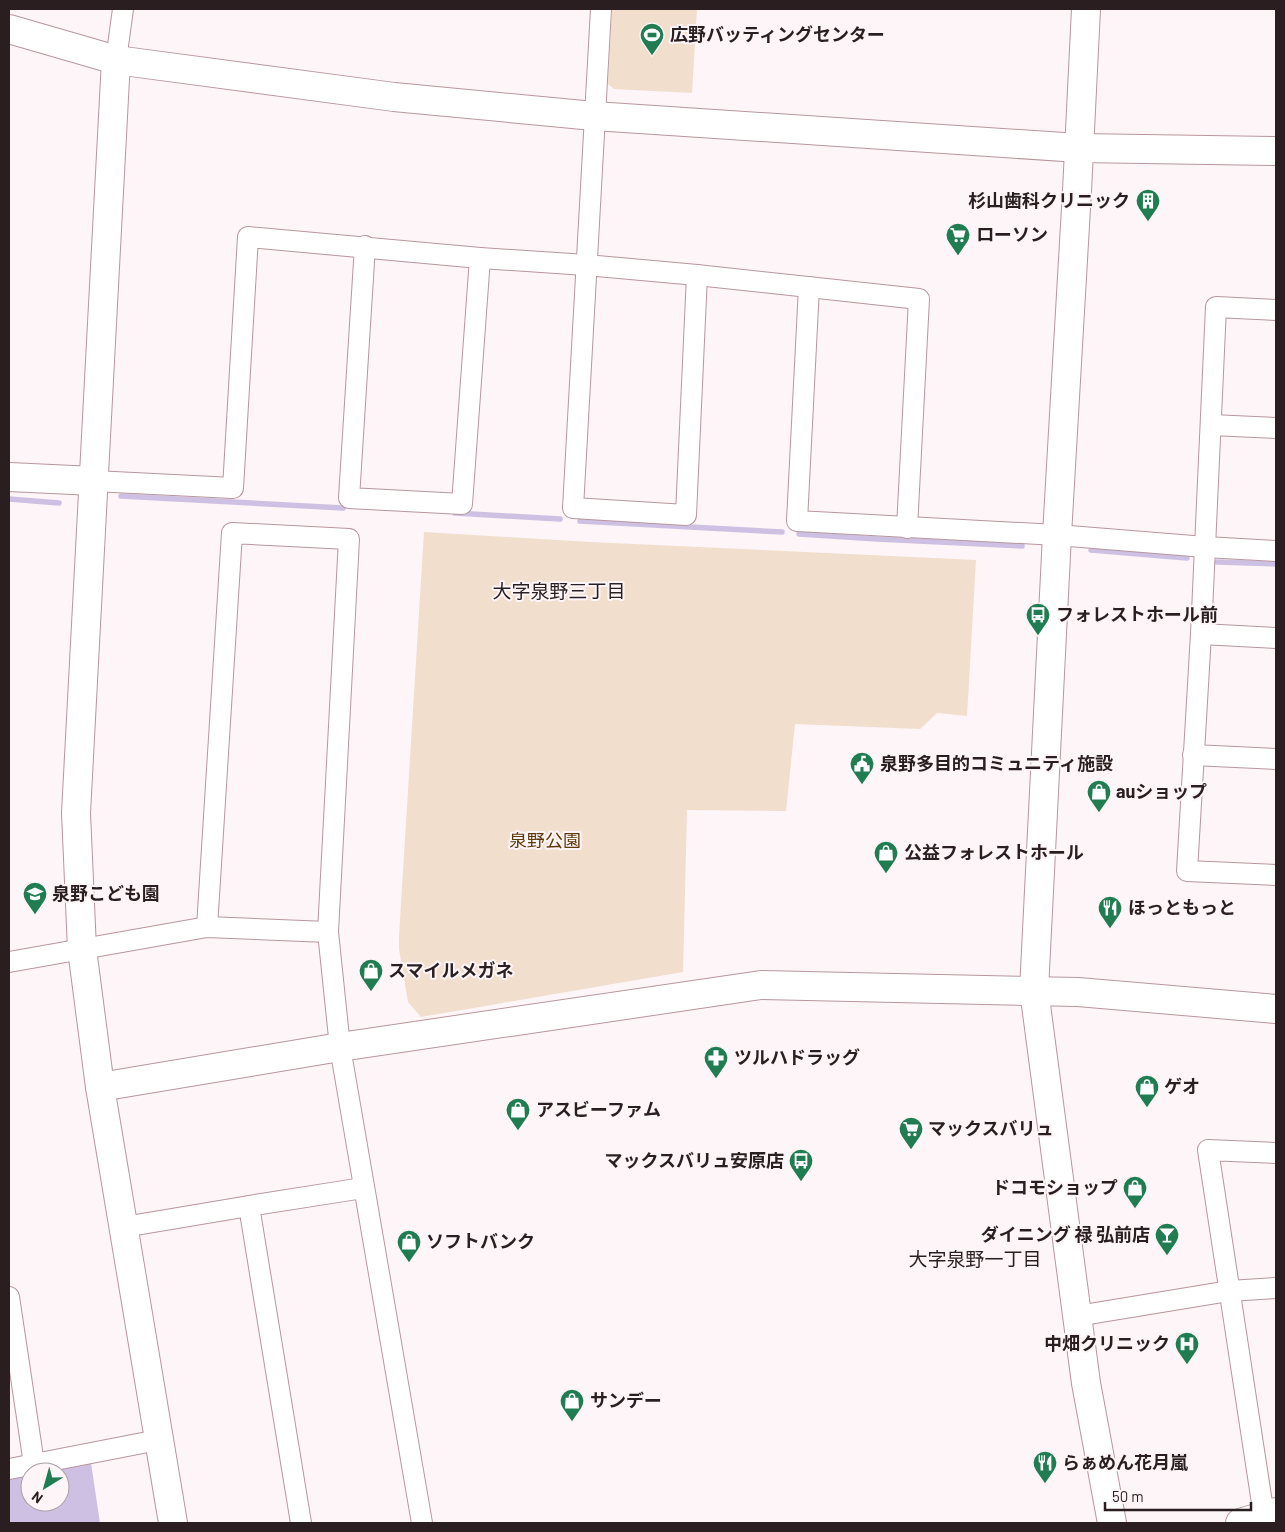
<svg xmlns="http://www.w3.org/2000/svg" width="1285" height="1532" viewBox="0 0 1285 1532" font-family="Barlow,'Noto Sans JP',sans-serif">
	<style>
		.green { fill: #f1decd }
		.water { fill: #cec0e3 }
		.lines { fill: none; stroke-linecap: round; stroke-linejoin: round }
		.stream { stroke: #cec0e3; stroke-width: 5.5 }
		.street-casing { stroke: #b8969d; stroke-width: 22 }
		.secondary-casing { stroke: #b8969d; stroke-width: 30 }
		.street { stroke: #fff; stroke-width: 20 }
		.secondary { stroke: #fff; stroke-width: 28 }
		.labels { text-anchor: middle; stroke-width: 4; stroke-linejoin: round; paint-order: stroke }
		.poi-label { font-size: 18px; font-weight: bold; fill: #2a1e20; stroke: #fdf5f7; text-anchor: start }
		.park-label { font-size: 18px; fill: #603907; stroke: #fdf5f7 }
		.neighbourhood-label { font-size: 19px; fill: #2a1e20; stroke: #fdf5f7 }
	</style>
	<rect width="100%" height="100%" fill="#fdf5f7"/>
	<g class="green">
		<path d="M612,9h85l-5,84 -78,-4 -6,-5z"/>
		<path d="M424,532l166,10 386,18 -9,156 -30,-3 -17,16 -125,-5 -9,87 -99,-1 -4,162 -262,45 -13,-15 -9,-53v-13z"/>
	</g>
	<path class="water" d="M91,1463l9,60h-91v-46l21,-5v30h30v-30h-30z"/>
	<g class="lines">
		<g class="stream">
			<path d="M121,496l222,12"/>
			<path d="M9,499l50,4"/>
			<path d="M455,513l105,6"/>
			<path d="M580,521l202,11"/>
			<path d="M799,534l78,5 145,7"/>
			<path d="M1091,550l96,8"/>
			<path d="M1217,562l59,2"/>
		</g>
		<defs>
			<g id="street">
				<path d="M601,9l-28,499 113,7 11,-240"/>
				<path d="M116,60l7,-51"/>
				<path d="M365,246l-16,252 113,6 18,-246"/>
				<path d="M809,287l-12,234 260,14 148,12 71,4"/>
				<path d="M1276,310l-60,-3 -15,327 -14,237 89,4"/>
				<path d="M1211,425l65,3"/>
				<path d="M94,481l139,7 15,-251 232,21 106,7 111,10 222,24 -12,229"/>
				<path d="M1201,634l75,4"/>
				<path d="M1193,755l83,4"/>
				<path d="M207,927l25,-394 117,6 -21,393 12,115 82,476"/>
				<path d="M9,962l198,-35 121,5"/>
				<path d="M249,1206l52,317"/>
				<path d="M124,1227l125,-21 114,-18"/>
				<path d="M9,1297l25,167"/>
				<path d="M1077,1316l152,-25 47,-3"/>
				<path d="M9,1469l149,-29"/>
				<path d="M1264,1516l-56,-366 68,3"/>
			</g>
			<g id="secondary">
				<path d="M1086,9l-9,182 -20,344 -23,455 52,393 26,140"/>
				<path d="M9,29l107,31 278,37 200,19 485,32 197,3"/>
				<path d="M116,60l-40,753 6,136 18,138 73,436"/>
				<path d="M9,477l85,4"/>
				<path d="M100,1087l240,-40 421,-62 317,7 198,17"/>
				<path d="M1240,1523l36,-11"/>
			</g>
		</defs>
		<use href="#street" class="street-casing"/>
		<use href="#secondary" class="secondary-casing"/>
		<use href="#street" class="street"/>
		<use href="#secondary" class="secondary"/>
	</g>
	<defs>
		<symbol id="stadium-pin" viewBox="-11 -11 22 30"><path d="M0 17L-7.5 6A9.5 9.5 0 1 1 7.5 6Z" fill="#207c51" stroke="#fdf5f7"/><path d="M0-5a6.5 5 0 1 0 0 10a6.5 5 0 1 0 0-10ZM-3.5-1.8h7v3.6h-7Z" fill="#fff"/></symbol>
		<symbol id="building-pin" viewBox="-11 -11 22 30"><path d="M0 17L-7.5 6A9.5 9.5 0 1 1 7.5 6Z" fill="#207c51" stroke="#fdf5f7"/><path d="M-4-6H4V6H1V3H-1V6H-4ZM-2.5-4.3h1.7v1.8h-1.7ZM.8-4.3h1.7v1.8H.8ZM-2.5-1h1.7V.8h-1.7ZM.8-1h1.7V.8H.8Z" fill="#fff"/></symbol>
		<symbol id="supermarket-pin" viewBox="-11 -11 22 30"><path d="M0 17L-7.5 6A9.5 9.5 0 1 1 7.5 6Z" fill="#207c51" stroke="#fdf5f7"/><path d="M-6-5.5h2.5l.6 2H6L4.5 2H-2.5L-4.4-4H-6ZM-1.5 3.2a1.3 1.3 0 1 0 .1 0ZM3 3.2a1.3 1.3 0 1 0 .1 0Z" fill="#fff"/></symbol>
		<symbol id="bus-pin" viewBox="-11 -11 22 30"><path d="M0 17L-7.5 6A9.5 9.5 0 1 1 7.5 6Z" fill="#207c51" stroke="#fdf5f7"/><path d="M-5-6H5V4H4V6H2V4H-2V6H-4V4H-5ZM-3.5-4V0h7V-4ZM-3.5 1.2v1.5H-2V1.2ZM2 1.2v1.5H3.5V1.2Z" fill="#fff"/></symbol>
		<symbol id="civic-pin" viewBox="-11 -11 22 30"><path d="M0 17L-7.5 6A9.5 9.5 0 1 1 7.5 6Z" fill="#207c51" stroke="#fdf5f7"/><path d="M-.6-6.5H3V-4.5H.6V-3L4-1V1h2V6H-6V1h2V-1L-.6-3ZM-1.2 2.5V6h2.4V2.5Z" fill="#fff"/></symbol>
		<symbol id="shop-pin" viewBox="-11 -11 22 30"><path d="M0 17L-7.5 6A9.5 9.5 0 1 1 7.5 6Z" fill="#207c51" stroke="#fdf5f7"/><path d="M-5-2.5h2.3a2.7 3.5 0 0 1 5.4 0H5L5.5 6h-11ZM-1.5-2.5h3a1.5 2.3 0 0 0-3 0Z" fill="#fff"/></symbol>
		<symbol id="school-pin" viewBox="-11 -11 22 30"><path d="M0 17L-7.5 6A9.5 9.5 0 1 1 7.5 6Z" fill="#207c51" stroke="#fdf5f7"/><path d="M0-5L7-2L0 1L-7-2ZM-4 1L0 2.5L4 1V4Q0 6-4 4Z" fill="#fff"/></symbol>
		<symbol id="restaurant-pin" viewBox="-11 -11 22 30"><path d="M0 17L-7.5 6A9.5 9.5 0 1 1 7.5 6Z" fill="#207c51" stroke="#fdf5f7"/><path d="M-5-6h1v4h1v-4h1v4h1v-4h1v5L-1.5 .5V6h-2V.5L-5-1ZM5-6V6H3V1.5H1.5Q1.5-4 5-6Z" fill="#fff"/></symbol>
		<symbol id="pharmacy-pin" viewBox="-11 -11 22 30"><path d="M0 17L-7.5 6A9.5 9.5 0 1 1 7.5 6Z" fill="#207c51" stroke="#fdf5f7"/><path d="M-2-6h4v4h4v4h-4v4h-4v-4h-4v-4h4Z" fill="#fff"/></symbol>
		<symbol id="bar-pin" viewBox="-11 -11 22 30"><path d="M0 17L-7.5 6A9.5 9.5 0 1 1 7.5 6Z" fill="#207c51" stroke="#fdf5f7"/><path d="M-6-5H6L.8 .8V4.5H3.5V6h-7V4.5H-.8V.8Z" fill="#fff"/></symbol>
		<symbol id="hospital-pin" viewBox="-11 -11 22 30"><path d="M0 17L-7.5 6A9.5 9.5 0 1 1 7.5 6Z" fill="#207c51" stroke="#fdf5f7"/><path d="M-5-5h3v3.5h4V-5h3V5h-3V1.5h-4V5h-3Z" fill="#fff"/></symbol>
	</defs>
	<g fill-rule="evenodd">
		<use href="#stadium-pin" x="638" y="21" width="28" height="38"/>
		<use href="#building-pin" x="1134" y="187" width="28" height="38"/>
		<use href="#supermarket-pin" x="944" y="221" width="28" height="38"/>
		<use href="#bus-pin" x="1024" y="601" width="28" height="38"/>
		<use href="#civic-pin" x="848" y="750" width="28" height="38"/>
		<use href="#shop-pin" x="1085" y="778" width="28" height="38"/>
		<use href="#shop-pin" x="872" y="839" width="28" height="38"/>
		<use href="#school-pin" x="21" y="880" width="28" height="38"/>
		<use href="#restaurant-pin" x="1096" y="894" width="28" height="38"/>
		<use href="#shop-pin" x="357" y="957" width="28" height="38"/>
		<use href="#pharmacy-pin" x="702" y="1044" width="28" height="38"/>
		<use href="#shop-pin" x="1133" y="1073" width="28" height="38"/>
		<use href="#shop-pin" x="504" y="1096" width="28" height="38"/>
		<use href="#supermarket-pin" x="897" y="1115" width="28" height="38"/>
		<use href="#bus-pin" x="787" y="1147" width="28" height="38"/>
		<use href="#shop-pin" x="1121" y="1174" width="28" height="38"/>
		<use href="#bar-pin" x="1153" y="1221" width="28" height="38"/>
		<use href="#shop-pin" x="395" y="1228" width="28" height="38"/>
		<use href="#hospital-pin" x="1173" y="1330" width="28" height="38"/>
		<use href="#shop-pin" x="558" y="1387" width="28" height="38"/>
		<use href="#restaurant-pin" x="1031" y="1449" width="28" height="38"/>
	</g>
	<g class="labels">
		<g class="poi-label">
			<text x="670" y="41">広野バッティングセンター</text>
			<text x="1130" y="207" text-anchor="end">杉山歯科クリニック</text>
			<text x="976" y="241">ローソン</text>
			<text x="1056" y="621">フォレストホール前</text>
			<text x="880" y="770">泉野多目的コミュニティ施設</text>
			<text x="1116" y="798">auショップ</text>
			<text x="904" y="859">公益フォレストホール</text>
			<text x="52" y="900">泉野こども園</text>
			<text x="1128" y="914">ほっともっと</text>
			<text x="388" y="977">スマイルメガネ</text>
			<text x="734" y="1064">ツルハドラッグ</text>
			<text x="1164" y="1093">ゲオ</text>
			<text x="536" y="1116">アスビーファム</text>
			<text x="928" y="1135">マックスバリュ</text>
			<text x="784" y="1167" text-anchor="end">マックスバリュ安原店</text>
			<text x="1118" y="1194" text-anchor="end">ドコモショップ</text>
			<text x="1150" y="1241" text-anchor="end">ダイニング 禄 弘前店</text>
			<text x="426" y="1248">ソフトバンク</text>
			<text x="1170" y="1350" text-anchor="end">中畑クリニック</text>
			<text x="590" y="1407">サンデー</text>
			<text x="1062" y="1469">らぁめん花月嵐</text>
		</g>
		<g class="park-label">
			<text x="545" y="847">泉野公園</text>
		</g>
		<g class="neighbourhood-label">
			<text x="559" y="598">大字泉野三丁目</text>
			<text x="975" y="1266">大字泉野一丁目</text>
		</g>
	</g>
	<rect width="1285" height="1532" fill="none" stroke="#2a1e20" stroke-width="20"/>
	<g transform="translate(45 1487) rotate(217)"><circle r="24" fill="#fdf5f7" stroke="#a99fa1"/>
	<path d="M0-4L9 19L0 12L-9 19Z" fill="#207c51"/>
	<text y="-8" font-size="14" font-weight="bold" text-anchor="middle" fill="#2a1e20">N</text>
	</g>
	<path d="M1105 1502v8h146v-8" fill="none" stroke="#2a1e20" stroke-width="2.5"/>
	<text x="1112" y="1502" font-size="15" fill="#2a1e20" stroke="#fdf5f7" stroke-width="4" paint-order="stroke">50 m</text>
</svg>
